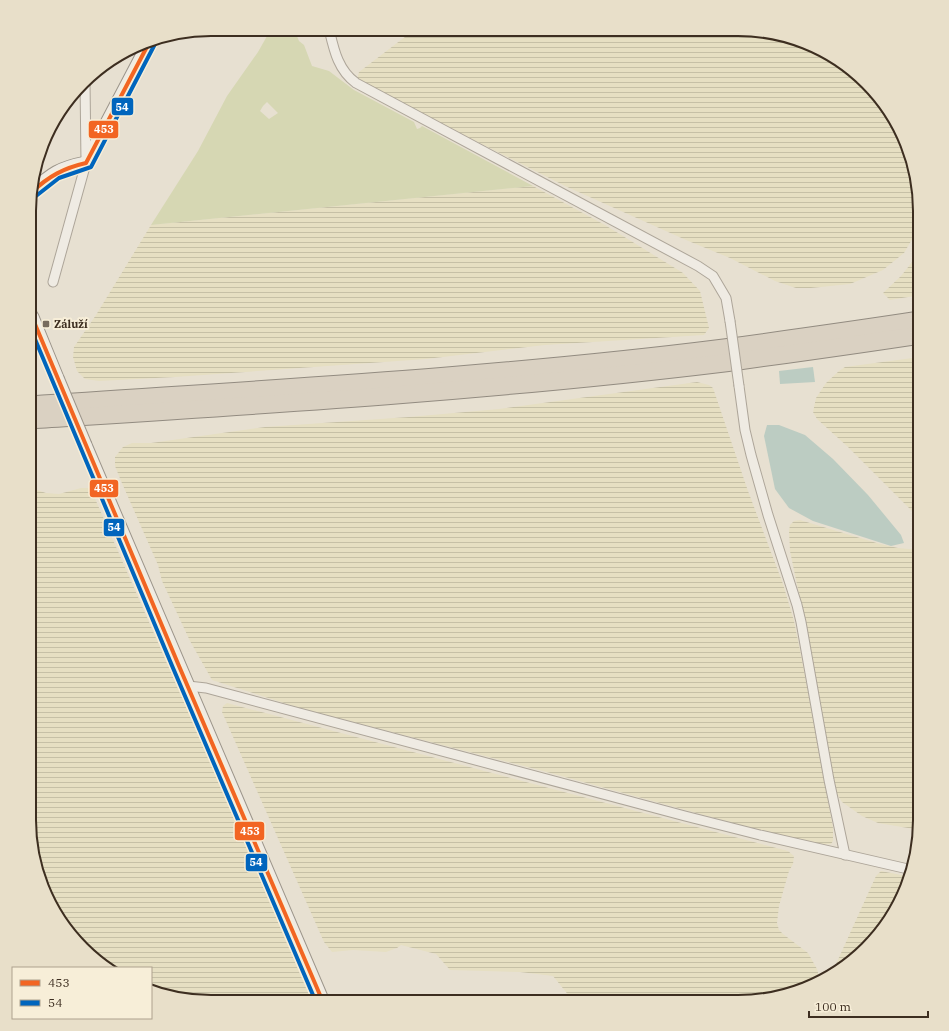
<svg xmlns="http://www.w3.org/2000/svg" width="949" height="1031" viewBox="0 0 949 1031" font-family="'IBM Plex Serif',serif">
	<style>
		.farmland { fill: url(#farmland-rules) }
		.green { fill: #d6d7b3; fill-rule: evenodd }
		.water { fill: #bcccc2 }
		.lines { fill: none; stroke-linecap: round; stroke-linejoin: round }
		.street-casing { stroke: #ada599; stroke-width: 11 }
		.secondary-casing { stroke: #9c958a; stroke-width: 15 }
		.highway-casing { stroke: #928b80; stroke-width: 19 }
		.street { stroke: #efebe3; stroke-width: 9 }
		.secondary { stroke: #efebe3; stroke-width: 13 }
		.highway { stroke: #dad1c2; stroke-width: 17 }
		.street-bridge-casing { stroke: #ada599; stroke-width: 11; stroke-linecap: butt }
		.secondary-bridge-casing { stroke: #9c958a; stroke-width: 15; stroke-linecap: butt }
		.street-bridge { stroke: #efebe3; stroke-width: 9 }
		.secondary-bridge { stroke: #efebe3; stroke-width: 13 }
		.bus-1-casing { stroke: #f7eed8; stroke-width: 7 }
		.bus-2-casing { stroke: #f7eed8; stroke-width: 7 }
		.bus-1 { stroke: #f26522; stroke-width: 4 }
		.bus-2 { stroke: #0065bd; stroke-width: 4 }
		.poi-dot { fill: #786c5e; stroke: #f7eed8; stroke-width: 1.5 }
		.labels { text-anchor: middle; stroke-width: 4; stroke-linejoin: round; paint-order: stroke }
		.poi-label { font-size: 11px; font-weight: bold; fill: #3d2e20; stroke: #f7eed8; text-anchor: start }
		.rim { fill: none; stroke: #3d2e20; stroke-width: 2 }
		.line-badge { stroke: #f7eed8; stroke-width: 1.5 }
		.badge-label { font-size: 11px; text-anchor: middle; font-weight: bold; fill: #fff }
	</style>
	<defs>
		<pattern id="farmland-rules" width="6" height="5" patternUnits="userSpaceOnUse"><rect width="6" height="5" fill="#e6dfc2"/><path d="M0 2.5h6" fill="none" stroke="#c6c0a6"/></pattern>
	</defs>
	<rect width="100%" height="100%" fill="#e7e0d1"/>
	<g class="farmland">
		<path d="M414,30l347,1 78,29 50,50 21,43 10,47v26l-16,27 -21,17 -33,14 -39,4h-15l-21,-7 -45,-23 -44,-18 -121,-54 -121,-61 -87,-46 2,-7z"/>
		<path d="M533,186l72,39 78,48 17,18 9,37 -5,7 -159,10 -119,14 -251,18 -76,4 -14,-2 -8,-8 -4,-14 1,-10 22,-32 55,-90z"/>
		<path d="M920,252v43l-30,5 -7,-7 18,-17z"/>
		<path d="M920,357v162l-72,-72 -31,-28 -4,-7 3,-14 10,-15 13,-12 6,-4z"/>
		<path d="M697,382l12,3 4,3 35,103 35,93 11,37 8,39 31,168v13l-2,3 -13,1 -63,-16 -212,-58 -240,-62 -91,-29 -22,-39 -28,-60 -4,-16 -37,-84 -6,-15v-9l8,-10 9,-4h19l114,-16 144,-10 90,-8z"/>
		<path d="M31,488l15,5 13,1 22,-6h7l5,6 111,254 108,254h-112l-49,-15v-19h-41l-50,-47 -21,-43 -10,-47z"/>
		<path d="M800,520l80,24 18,4 22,2v280l-42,-7 -16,-7 -20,-14 -7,-11 -25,-144 -20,-96 -1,-20 1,-6 4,-4z"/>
		<path d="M227,703l561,148 6,5 -1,8 -4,7 -10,35 -2,17 2,7 4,4 25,19 9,16 3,10 -1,2 -23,11 -47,10h-175l-21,-26 -33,-4 -70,-2 -14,-16 -35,-9 -4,3 -11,4 -33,-2 -21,2 -8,-10 -102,-230 1,-6z"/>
		<path d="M881,871l25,5 -11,35 -56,60 -8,4 45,-99z"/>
	</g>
	<path class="green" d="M271,29h23l5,12 5,4 8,21 17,5 25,19 60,32 3,7 3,-1 2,-2 111,60 -382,39 47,-74 29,-55 31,-44zM267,102l11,11 -9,6 -9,-8 3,-5z"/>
	<g class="water">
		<path d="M813,367l2,15 -35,2 -1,-13z"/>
		<path d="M767,425h12l26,10 28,24 35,36 33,40 3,8 -13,3 -78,-25 -24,-13 -14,-19 -11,-53z"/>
	</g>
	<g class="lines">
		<defs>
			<g id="street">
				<path d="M329,29c5,21 9,41 27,54l342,183 15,10 13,22 4,23"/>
				<path d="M53,282l33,-119 -1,-82"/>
				<path d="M739,386l6,44 6,25 17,60 29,90 4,17 28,158 16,75"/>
				<path d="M188,686l18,2 479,128 75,19 148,34"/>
			</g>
			<g id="secondary">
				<path d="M32,192c19,-18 28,-24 54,-29l64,-122"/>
				<path d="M32,317l25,61"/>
				<path d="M85,445l238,557"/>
			</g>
			<g id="highway">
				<path d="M31,405c231,-16 463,-28 693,-57 66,-9 131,-18 196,-28"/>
				<path d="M31,420c231,-15 463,-29 693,-57 65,-9 131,-18 196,-28"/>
			</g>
		</defs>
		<use href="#street" class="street-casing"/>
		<use href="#secondary" class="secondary-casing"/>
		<use href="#highway" class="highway-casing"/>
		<use href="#street" class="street"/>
		<use href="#secondary" class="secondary"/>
		<use href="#highway" class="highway"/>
		<defs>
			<path id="street-bridge" d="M730,321l9,65"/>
			<path id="secondary-bridge" d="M57,378l28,67"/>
		</defs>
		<use href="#street-bridge" class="street-bridge-casing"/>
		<use href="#secondary-bridge" class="secondary-bridge-casing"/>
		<use href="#street-bridge" class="street-bridge"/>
		<use href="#secondary-bridge" class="secondary-bridge"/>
		<defs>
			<g id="bus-1">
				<path d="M32,192c17,-16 32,-24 54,-29l64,-122"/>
				<path d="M32,317l147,349 144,336"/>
			</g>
			<g id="bus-2">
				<path d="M36,196l23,-18 32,-11 64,-123"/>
				<path d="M32,332l141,336 143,334"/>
			</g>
		</defs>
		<use href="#bus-1" class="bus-1-casing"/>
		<use href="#bus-2" class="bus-2-casing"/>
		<use href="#bus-1" class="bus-1"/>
		<use href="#bus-2" class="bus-2"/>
	</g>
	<rect class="poi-dot" x="42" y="320" width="8" height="8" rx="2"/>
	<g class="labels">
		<g class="poi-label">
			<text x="54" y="328">Záluží</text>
		</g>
	</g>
	<path d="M0 0H949V1031H0ZM211 36H738A175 175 0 0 1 913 211V820A175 175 0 0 1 738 995H211A175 175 0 0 1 36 820V211A175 175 0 0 1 211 36Z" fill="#e8dfc9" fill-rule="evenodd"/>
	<path class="rim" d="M211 36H738A175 175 0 0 1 913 211V820A175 175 0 0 1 738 995H211A175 175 0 0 1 36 820V211A175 175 0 0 1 211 36Z"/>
	<g class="line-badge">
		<rect x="111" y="97" width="23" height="19" rx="4" fill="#0065bd"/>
		<rect x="88" y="120" width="31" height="19" rx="4" fill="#f26522"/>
		<rect x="89" y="479" width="30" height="19" rx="4" fill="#f26522"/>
		<rect x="103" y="518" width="22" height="19" rx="4" fill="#0065bd"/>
		<rect x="234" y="821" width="31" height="20" rx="4" fill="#f26522"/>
		<rect x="245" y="853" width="23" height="19" rx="4" fill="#0065bd"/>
	</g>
	<g class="badge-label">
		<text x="122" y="111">54</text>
		<text x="104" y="133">453</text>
		<text x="104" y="492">453</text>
		<text x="114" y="531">54</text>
		<text x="250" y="835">453</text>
		<text x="256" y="866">54</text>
	</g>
	<rect x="12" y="967" width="140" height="52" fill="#f7eed8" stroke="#ada18e"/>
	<rect x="20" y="980" width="20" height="6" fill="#f26522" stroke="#ada18e"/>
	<text x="48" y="987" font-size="12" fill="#3d2e20">453</text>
	<rect x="20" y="1000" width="20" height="6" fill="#0065bd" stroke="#ada18e"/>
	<text x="48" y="1007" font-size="12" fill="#3d2e20">54</text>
	<path d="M809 1011v6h119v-6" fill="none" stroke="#3d2e20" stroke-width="2"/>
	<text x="815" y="1011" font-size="12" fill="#3d2e20" stroke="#f7eed8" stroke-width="3" paint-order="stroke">100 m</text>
</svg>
